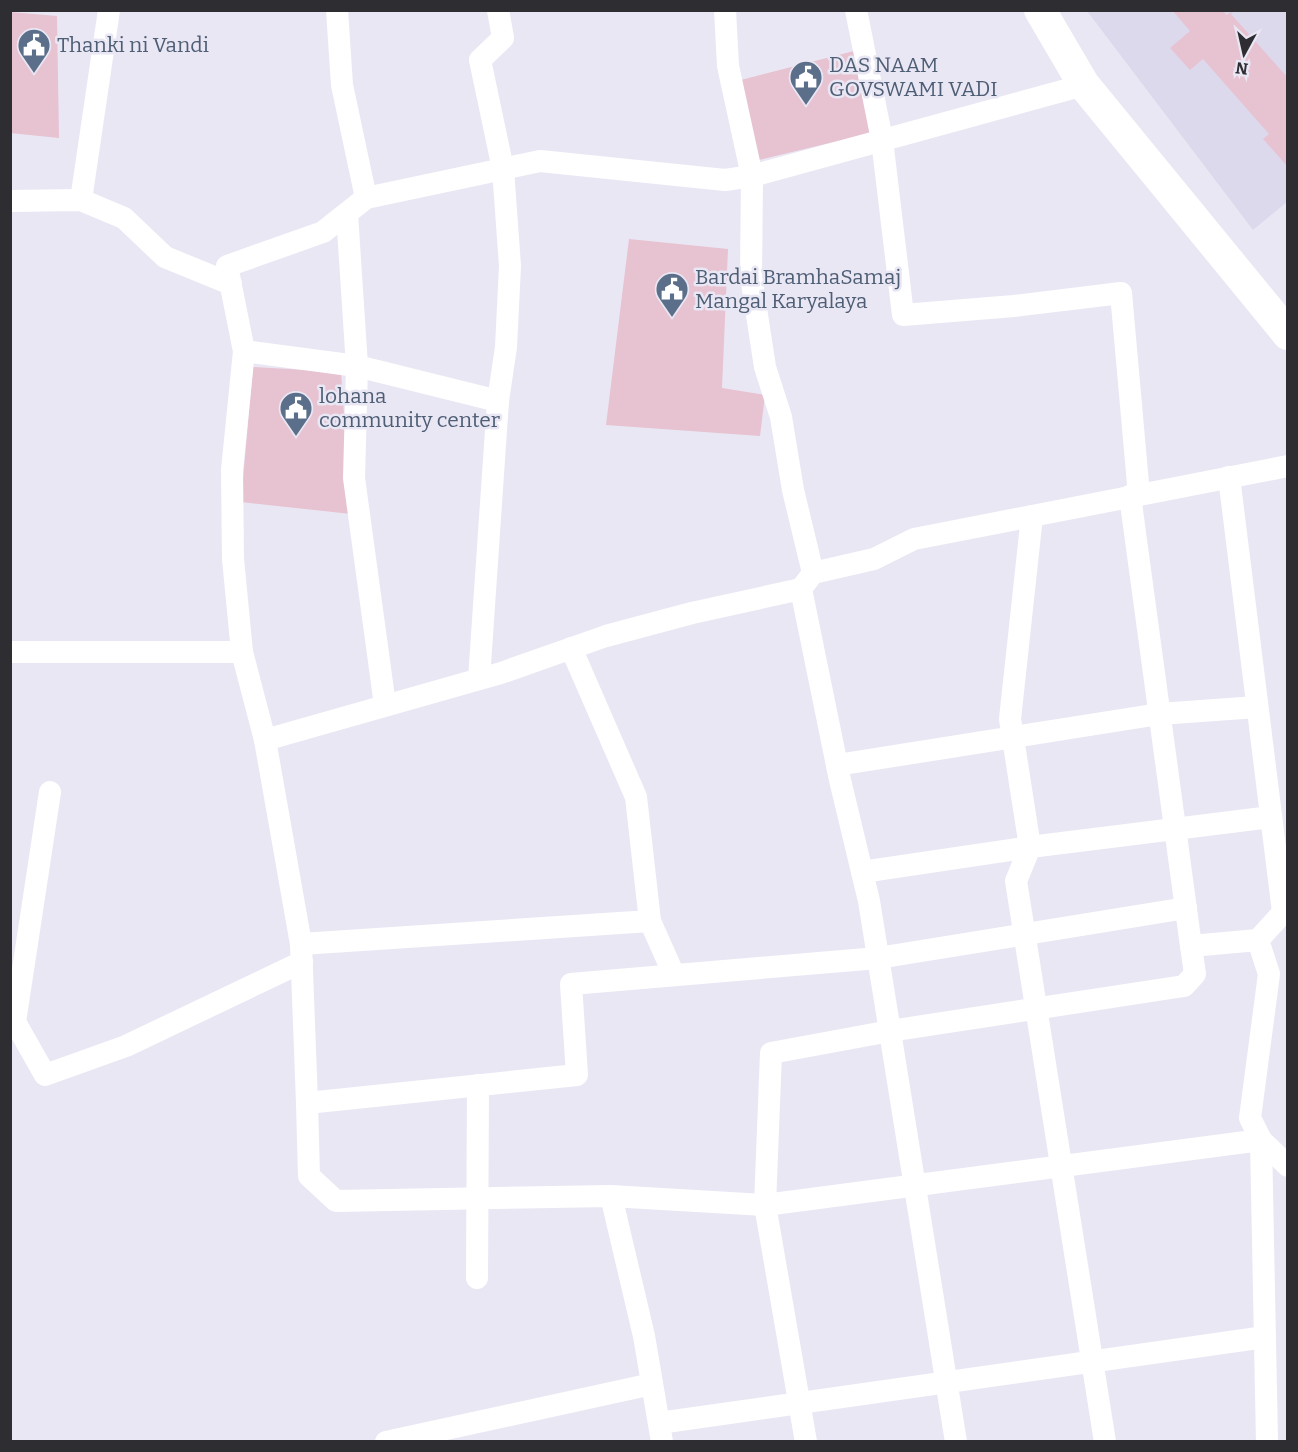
<svg xmlns="http://www.w3.org/2000/svg" width="1298" height="1452" viewBox="0 0 1298 1452" font-family="Bitter,serif">
	<style>
		.built { fill: #ddd9ed }
		.building { fill: #e7c2d1 }
		.lines { fill: none; stroke-linecap: round; stroke-linejoin: round }
		.minor { stroke: #fff; stroke-width: 22 }
		.secondary { stroke: #fff; stroke-width: 32 }
		.labels { text-anchor: middle; stroke-width: 5; stroke-linejoin: round; paint-order: stroke }
		.service-label { font-size: 21px; fill: #4e5e75; stroke: #eae7f4; text-anchor: start }
	</style>
	<rect width="100%" height="100%" fill="#eae7f4"/>
	<path class="built" d="M1087,11h200v191l-34,28z"/>
	<g class="building">
		<path d="M1172,10h51l3,5 9,-5 -4,4 57,64v89l-25,-28 6,-5 -66,-75 -13,11 -20,-22 20,-17z"/>
		<path d="M10,12l47,4 2,122 -49,-5z"/>
		<path d="M854,51l21,81 -124,30 -10,-82z"/>
		<path d="M629,239l99,10 -6,139 43,7 -5,41 -154,-11z"/>
		<path d="M253,367l88,5 10,142 -110,-12z"/>
	</g>
	<g class="lines">
		<g class="minor">
			<path d="M337,10l5,75 24,113"/>
			<path d="M725,10l3,56 24,110 -1,100 14,91 16,50 12,73 20,83"/>
			<path d="M856,10l26,130 21,175 111,-9 107,-13 18,202"/>
			<path d="M81,200l28,-190"/>
			<path d="M10,201l71,-1 43,18 41,39 66,27"/>
			<path d="M347,214l10,152 -3,112 31,227"/>
			<path d="M244,351l113,15 141,35"/>
			<path d="M1229,477l54,435"/>
			<path d="M1130,496l61,450 67,-6"/>
			<path d="M1032,516l-22,203 20,128 -14,34 89,561"/>
			<path d="M571,648l65,149 14,124 -349,23 -36,-204 -23,-88 -9,-93 -1,-89 12,-119 -17,-85 96,-34 43,-34 174,-37 185,19 27,-4 332,-91"/>
			<path d="M10,652h232"/>
			<path d="M479,679l19,-278 8,-54 4,-81 -7,-97 -23,-109 23,-22 -5,-28"/>
			<path d="M265,740l236,-67 105,-37 86,-23 109,-24"/>
			<path d="M837,765l322,-51 98,-7"/>
			<path d="M862,872l168,-25 241,-30"/>
			<path d="M650,921l24,54"/>
			<path d="M301,944l6,159 270,-28 -6,-91 307,-26 308,-50"/>
			<path d="M10,1019l5,3 30,53 81,-29 176,-84"/>
			<path d="M15,1022l35,-230"/>
			<path d="M307,1103l2,73 27,25 275,-5 154,9 6,-152 119,-22 294,-45 11,-12 -4,-28"/>
			<path d="M611,1196l33,140 18,106"/>
			<path d="M477,1278l1,-193"/>
			<path d="M659,1423l606,-86"/>
			<path d="M386,1442l266,-58"/>
			<path d="M806,1442l-41,-237 496,-65 27,26"/>
			<path d="M956,1442l-87,-541 -29,-121 -39,-191 12,-16 61,-14 40,-20 374,-73"/>
			<path d="M1267,1442l-6,-302 -11,-22 19,-144 -11,-34 30,-33"/>
		</g>
		<path class="secondary" d="M1040,10l44,75 204,249"/>
	</g>
	<defs>
		<symbol id="civic-pin" viewBox="-11 -11 22 30"><path d="M0 17L-7.5 6A9.5 9.5 0 1 1 7.5 6Z" fill="#5c6f8a" stroke="#eae7f4"/><path d="M-.6-6.5H3V-4.5H.6V-3L4-1V1h2V6H-6V1h2V-1L-.6-3ZM-1.2 2.5V6h2.4V2.5Z" fill="#fff"/></symbol>
	</defs>
	<g fill-rule="evenodd">
		<use href="#civic-pin" x="15" y="26" width="38" height="52"/>
		<use href="#civic-pin" x="787" y="58" width="38" height="52"/>
		<use href="#civic-pin" x="653" y="270" width="38" height="52"/>
		<use href="#civic-pin" x="277" y="389" width="38" height="52"/>
	</g>
	<g class="labels">
		<g class="service-label">
			<text x="57" y="52">Thanki ni Vandi</text>
			<text x="829" y="72">DAS NAAM<tspan x="829" dy="24">GOVSWAMI VADI</tspan></text>
			<text x="695" y="284">Bardai BramhaSamaj<tspan x="695" dy="24">Mangal Karyalaya</tspan></text>
			<text x="319" y="403">lohana<tspan x="319" dy="24">community center</tspan></text>
		</g>
	</g>
	<rect width="1298" height="1452" fill="none" stroke="#2e2d32" stroke-width="24"/>
	<g transform="translate(1244 54) rotate(188)" stroke="#eae7f4" stroke-width="4.5" paint-order="stroke">
	<path d="M0-4.5L10 22L0 15L-10 22Z" fill="#2e2d32"/>
	<text y="-9" font-size="16" font-weight="bold" text-anchor="middle" fill="#2e2d32">N</text>
	</g>
</svg>
